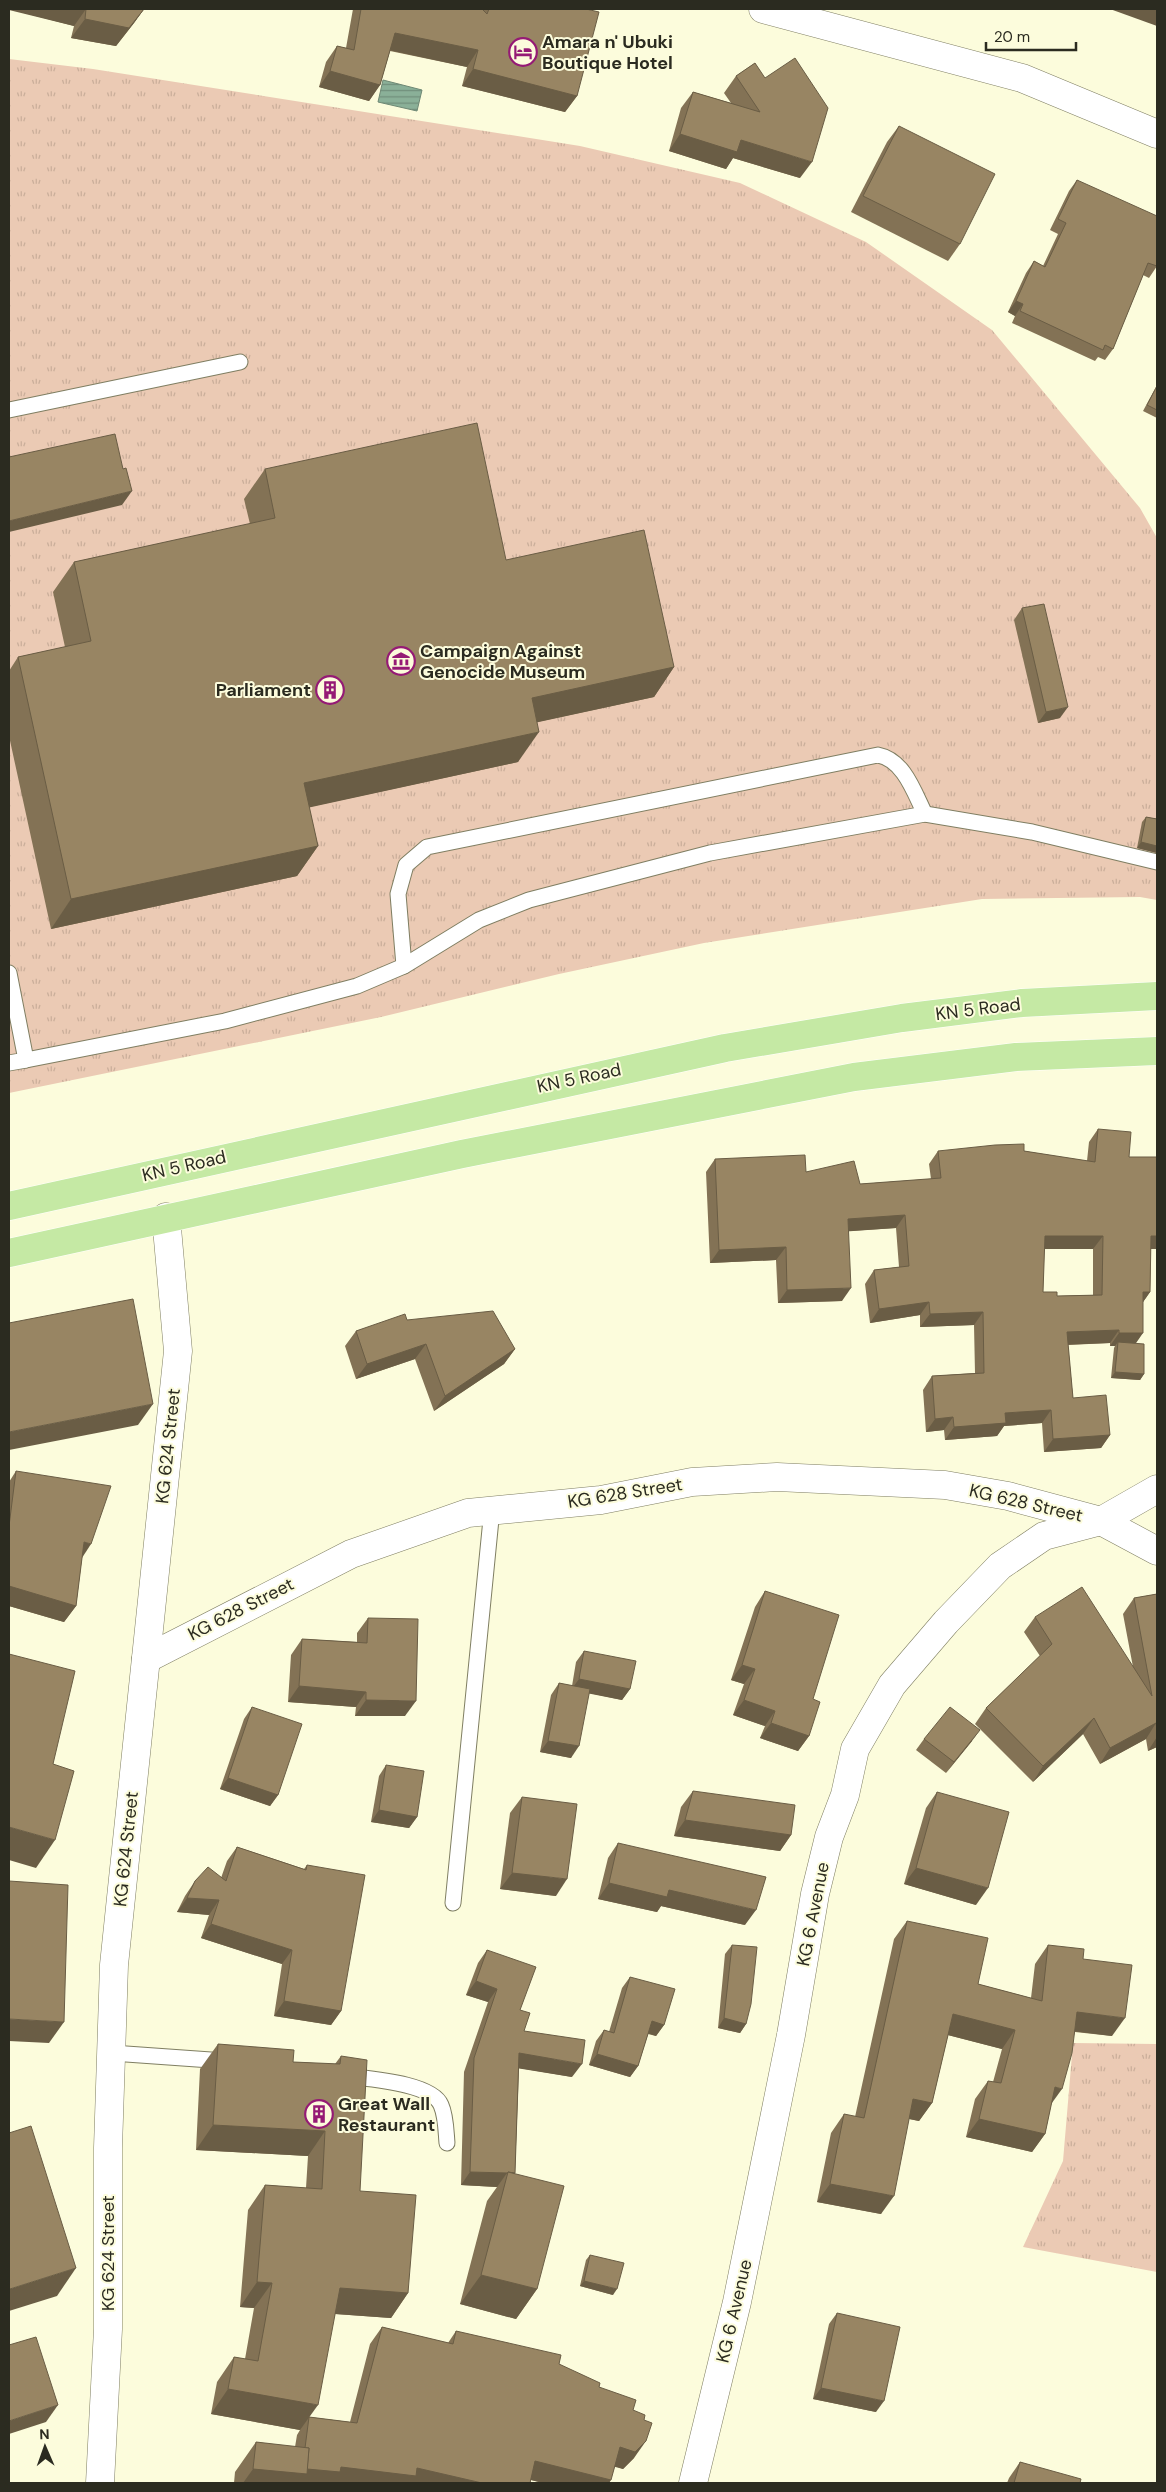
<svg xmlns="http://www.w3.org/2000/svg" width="1166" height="2492" viewBox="0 0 1166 2492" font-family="'DM Sans',sans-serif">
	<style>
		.grass { fill: url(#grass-tufts) }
		.water { fill: url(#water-rules); stroke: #6e8874 }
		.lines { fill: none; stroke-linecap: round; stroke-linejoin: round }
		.lane-casing { stroke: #7f7e62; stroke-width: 17 }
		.street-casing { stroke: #7f7e62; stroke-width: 29 }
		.secondary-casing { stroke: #7f7e62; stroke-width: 29 }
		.primary-casing { stroke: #fff; stroke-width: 29 }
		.lane { stroke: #fff; stroke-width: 15 }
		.street { stroke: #fff; stroke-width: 28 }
		.secondary { stroke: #fff; stroke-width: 28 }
		.primary { stroke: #c5e9a4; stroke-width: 28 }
		.wall { fill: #837255; fill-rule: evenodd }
		.shaded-wall { fill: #6a5d45 }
		.building { fill: #988563; stroke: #6a5d45; fill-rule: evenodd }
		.labels { text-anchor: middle; stroke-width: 4; stroke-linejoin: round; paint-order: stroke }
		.poi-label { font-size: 18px; font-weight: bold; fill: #2b2b20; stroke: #fcfcdc; text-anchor: start }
		.street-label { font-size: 18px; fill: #2b2b20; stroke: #fcfcdc }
	</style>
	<defs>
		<pattern id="grass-tufts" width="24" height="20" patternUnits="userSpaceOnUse" patternTransform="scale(1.25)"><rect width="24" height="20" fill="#ebcab4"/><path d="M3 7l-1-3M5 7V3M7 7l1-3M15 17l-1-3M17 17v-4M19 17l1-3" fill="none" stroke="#caae9a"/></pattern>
		<pattern id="water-rules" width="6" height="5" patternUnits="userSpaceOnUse" patternTransform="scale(1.25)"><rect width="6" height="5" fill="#8ab098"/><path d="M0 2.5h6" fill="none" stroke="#718f7c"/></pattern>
	</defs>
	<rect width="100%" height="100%" fill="#fcfcdc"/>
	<g class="grass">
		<path d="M9,59l84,10 487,77 160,37 126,59 126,88 148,178 17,30v362l-17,-3 -158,2 -278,44 -145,31 -178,43 -372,76z"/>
		<path d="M1073,2043l84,1v228l-134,-25 40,-86z"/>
	</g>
	<path class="water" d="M383,80l39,10 -5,21 -39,-9z"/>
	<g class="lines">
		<defs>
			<g id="lane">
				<path d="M9,410l231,-48"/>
				<path d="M404,966l-6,-72 8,-29 21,-18 451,-92c26,5 36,37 47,59"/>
				<path d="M9,973l17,87 -17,3"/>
				<path d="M26,1060l199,-39 132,-35 47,-20 75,-46 50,-20 181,-47 215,-39 107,18 125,30"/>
				<path d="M453,1903l39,-394"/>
				<path d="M112,2053l113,8"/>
				<path d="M347,2076c22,3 85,7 94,29 5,11 5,27 6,38"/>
			</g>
			<g id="street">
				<path d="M763,9l259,69 135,56"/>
				<path d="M693,2483l44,-181 54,-267 24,-141 14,-57 16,-42 10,-46 37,-64 54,-63 54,-56 44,-30 57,-15"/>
			</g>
			<g id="secondary">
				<path d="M1101,1521l56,-32"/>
				<path d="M146,1659l205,-105 117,-41 133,-13 91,-18 85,-5 168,8 63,11 93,25 56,30"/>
				<path d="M100,2483l8,-154v-181l6,-183 64,-614 -12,-134"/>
			</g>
			<g id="primary">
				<path d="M9,1206l716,-158 177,-30 120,-15 135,-7"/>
				<path d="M9,1253l453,-99 392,-77 162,-20 141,-6"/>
			</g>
		</defs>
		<use href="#lane" class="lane-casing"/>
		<use href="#street" class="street-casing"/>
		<use href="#secondary" class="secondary-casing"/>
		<use href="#primary" class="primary-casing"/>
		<use href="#lane" class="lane"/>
		<use href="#street" class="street"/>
		<use href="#secondary" class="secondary"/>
		<use href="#primary" class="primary"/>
	</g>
	<g class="wall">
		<path d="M9,9h135l-10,14 -18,23 -45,-8 3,-12z"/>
		<path d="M353,9h233l-9,87 -12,16 -103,-26 5,-19 -77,-16 -10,34 -11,16 -50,-14 7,-25 11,-16 9,2z"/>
		<path d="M755,63l45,115 -67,-20 -7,11 -57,-18 12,-43 12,-16 38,11 -7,-10 12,-17z"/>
		<path d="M899,126l61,118 -12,17 -97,-49 36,-70z"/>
		<path d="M1077,180l80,86 -8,12 -6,-3 -30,74 -8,11 -7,-3 -3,4 -83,-38 3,-7 -7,-4 18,-39 8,-12 9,5 15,-32 -8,-4 19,-39z"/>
		<path d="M1157,385v33l-14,-7z"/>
		<path d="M265,469l241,91 168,107 -20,30 -117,25 -19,40 -209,45 9,39 -21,30 -246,53 -42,-193v-65l9,-14 47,-10 -12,-55 21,-30 176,-38 -6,-25z"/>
		<path d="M1022,608l38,110 -22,5 -24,-103z"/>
		<path d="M1146,817l11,2v34l-20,-5 5,-26z"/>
		<path d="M1098,1129l31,28h28v92h-6l-1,43 -7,10 -8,42 9,30 -4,6 -29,-2 3,-30 1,-2h-5v-3l-42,2 5,53 37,37 -9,13 -57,4 -2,-29 -38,3 -7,10 -52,4 -1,-10 -18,2 -3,-42 9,-14 43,-3 -1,-48 -54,2v-12l-50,8 -5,-39 9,-14 25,-3 -3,-39 -47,3 -7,70 -64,2 -2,-43 -66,3 -4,-91 9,-13 91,13 54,12 71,-5 -2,-15 9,-13h86l63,10 2,-19zM1044,1249h49v46l-36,1 -14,-4z"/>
		<path d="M407,1320l108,29 -11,15 -70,47 -19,-52 -59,20 -11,-33 11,-15z"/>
		<path d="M16,1471l66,87 -6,48 -12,16 -55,-16v-124z"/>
		<path d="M765,1591l48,108 -4,37 -11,15 -38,-13 5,-12 -32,-11 11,-31 -13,-4 24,-73z"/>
		<path d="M1157,1594v153l-9,4 -2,-12 -46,25 -17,-30 -50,48 -58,-58 11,-16 54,-52 -16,-24 11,-15 98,50 -10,-53 11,-16z"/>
		<path d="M368,1618l37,98h-50l1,-9 -68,-5 3,-47 11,-16 55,3v-9z"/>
		<path d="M584,1651l46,38 -8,11 -33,-7 -18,65 -31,-6 11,-57 8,-12 13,3 4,-24z"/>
		<path d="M252,1707l26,88 -8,11 -50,-17 24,-70z"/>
		<path d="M924,1739l48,2 -26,32 -30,-23z"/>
		<path d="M386,1765l31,52 -8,11 -38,-6 8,-46z"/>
		<path d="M693,1791l98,44 -11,16 -106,-15 7,-29z"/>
		<path d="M937,1792l39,113 -72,-21 22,-76z"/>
		<path d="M522,1797l34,99 -56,-7 10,-76z"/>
		<path d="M618,1843l127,82 -84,-19 -4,6 -59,-13 10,-41z"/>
		<path d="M237,1847l67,22 3,-4 34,146 -10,14 -57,-9 8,-52 -81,-26 8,-23 -32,-3 8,-16 10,-15 26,-3 6,-17z"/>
		<path d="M907,1921l71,63 53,14 4,-34 13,-19 35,14 29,77 -37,-4 -24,73 -6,29 -13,18 -66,-15 9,-38 13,-18 5,1 9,-33 -54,-14 -16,68 -13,18 -10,-2 -28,95 -64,-12 14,-69 13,-19 11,3 39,-178z"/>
		<path d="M732,1945l14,79 -6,9 -22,-5 7,-74z"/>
		<path d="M487,1950l33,60 4,21 48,46 -53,-9 -4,105 22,116 -21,30 -56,-15 27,-103 10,-14 -36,-2 3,-113 24,-70 -22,-7 12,-32z"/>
		<path d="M630,1977l34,48 -8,11 -8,-2 -10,32 -8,11 -41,-12 7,-24 8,-11 5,2 13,-44z"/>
		<path d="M218,2044l75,18 42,2 6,-8 19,135 48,102 -17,25 -56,-4 -26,103 41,5 20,-78 12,-17 66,16 8,-12 103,33 40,23 34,23 11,10 -10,38 -11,11 -8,-3 -6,17h-66l-12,-3 -1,3h-296l1,-11 21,-30 39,5 2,-12 3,-5 -89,-16 6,-32 17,-25 11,2 9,-51 -14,-1 8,-97 17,-25 41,3 2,-32 -112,-6 4,-81z"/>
		<path d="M590,2255l23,40 -33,-9 6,-26z"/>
		<path d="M837,2313l39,99 -63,-13 16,-75z"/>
		<path d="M1020,2462l60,21h-73l2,-5z"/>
	</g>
	<g class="shaded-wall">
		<path d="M9,9h77l-12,17 -65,-16z"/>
		<path d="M144,9l-10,14 -18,23 -45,-8 14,-19z"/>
		<path d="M1110,9h47v17z"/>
		<path d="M395,33l83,17 -11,17 -83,-18z"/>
		<path d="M473,69l104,27 -12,16 -103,-26z"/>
		<path d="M330,71l50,14 -11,16 -50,-14z"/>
		<path d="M680,134l61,6 71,22 -12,16 -67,-20 -7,11 -57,-18z"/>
		<path d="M1016,301l7,3 -8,12 -7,-4z"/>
		<path d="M132,491l-10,14 -113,27v-11z"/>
		<path d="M674,667l-20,30 -143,31 21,-30z"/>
		<path d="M1068,707l-8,11 -22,5 8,-11z"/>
		<path d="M539,732l-21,30 -234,51 20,-30z"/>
		<path d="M1141,842l16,4v7l-20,-5z"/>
		<path d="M318,846l-21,30 -246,53 20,-30z"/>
		<path d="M905,1215l-9,13 -57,4 9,-13z"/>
		<path d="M1045,1236h58l-10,13h-57z"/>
		<path d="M1151,1236h6v13h-15z"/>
		<path d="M786,1247l-10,13 -66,3 9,-13z"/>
		<path d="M851,1288l-9,13 -64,2 9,-13z"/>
		<path d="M1143,1292h7l-9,13z"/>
		<path d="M929,1302l-9,13 -50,8 9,-14z"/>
		<path d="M983,1312l-9,13 -54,2 10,-13z"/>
		<path d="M1119,1330l-9,13 -52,2 9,-13z"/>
		<path d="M1119,1333h24l-9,13 -16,-4 -3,4h-5z"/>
		<path d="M426,1344l-11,15 -59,20 11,-15z"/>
		<path d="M515,1349l-11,15 -70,47 11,-15z"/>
		<path d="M1115,1372l29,2 -4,6 -29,-2z"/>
		<path d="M153,1404l-15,21 -129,25v-18z"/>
		<path d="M1051,1410l-9,13 -38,3 -7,10 -52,4 9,-13 51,-14z"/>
		<path d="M953,1417l-9,13 -18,2 9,-13z"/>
		<path d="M1110,1435l-9,13 -57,4 9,-13z"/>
		<path d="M84,1542l7,2 -11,17z"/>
		<path d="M9,1586l67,20 -12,16 -55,-16z"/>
		<path d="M742,1665l13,4 -11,15 -13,-4z"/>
		<path d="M579,1679l51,10 -8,11 -51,-10z"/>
		<path d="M299,1686l67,6 -10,15 -68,-5z"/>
		<path d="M366,1700l50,1 -11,15h-50z"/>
		<path d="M744,1700l31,11 -10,15 -32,-11z"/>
		<path d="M1094,1718l-11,16 -50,48 10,-16z"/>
		<path d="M771,1723l38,13 -11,15 -38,-13z"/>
		<path d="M1156,1723l-10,16 -46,25 10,-16z"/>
		<path d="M980,1730l-8,11 -26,32 8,-11z"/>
		<path d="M1157,1737v10l-9,4z"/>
		<path d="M548,1741l31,5 -8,12 -31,-6z"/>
		<path d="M228,1778l50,17 -8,11 -50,-17z"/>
		<path d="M379,1810l38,7 -8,11 -38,-6z"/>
		<path d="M685,1820l106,15 -11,16 -106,-15z"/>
		<path d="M9,1827l46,13 -19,28 -27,-8z"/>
		<path d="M916,1868l72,20 -12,17 -72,-21z"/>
		<path d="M512,1873l55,6 -11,17 -56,-7z"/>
		<path d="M609,1883l60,7 87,20 -11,15 -84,-19 -4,6 -59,-13z"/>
		<path d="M187,1898l32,2 -10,15 -32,-3z"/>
		<path d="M211,1924l81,26 -10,14 -81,-26z"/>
		<path d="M476,1981l21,8 -9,13 -22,-7z"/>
		<path d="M284,2001l57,10 -10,14 -57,-9z"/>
		<path d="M1077,2012l48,6 -13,18 -48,-6z"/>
		<path d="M953,2014l62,16 -13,19 -62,-16z"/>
		<path d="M724,2018l22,6 -6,9 -22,-5z"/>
		<path d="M9,2019l55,3 -15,21 -40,-2z"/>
		<path d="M652,2021l12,4 -8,11 -12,-4z"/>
		<path d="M519,2053l63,11 -10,13 -62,-10z"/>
		<path d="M597,2054l41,12 -8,11 -41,-12z"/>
		<path d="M1055,2087l7,2 -13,18z"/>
		<path d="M913,2099l19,4 -13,18 -19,-4z"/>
		<path d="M979,2119l66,15 -13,18 -66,-15z"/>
		<path d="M213,2125l112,6 -17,25 -112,-6z"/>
		<path d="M470,2172l37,1 -10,14 -36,-2z"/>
		<path d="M830,2184l64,12 -13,18 -64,-12z"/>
		<path d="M76,2268l-19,28 -48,15v-21l1,-1z"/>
		<path d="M481,2275l56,14 -21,30 -56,-15z"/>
		<path d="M584,2281l33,8 -4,6 -33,-9z"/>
		<path d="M257,2282l15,1 -18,25 -14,-1z"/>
		<path d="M340,2288l68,5 -17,25 -69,-5z"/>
		<path d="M821,2388l63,13 -8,11 -63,-13z"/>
		<path d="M228,2389l90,16 -18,25 -89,-16z"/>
		<path d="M58,2405l-12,17 -37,12v-13z"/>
		<path d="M646,2441l-12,17 -11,11 -15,-4 12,-18z"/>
		<path d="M535,2461l76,19 -2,3h-66l-20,-5z"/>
		<path d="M341,2467l76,1 65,15h-239l10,-14z"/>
	</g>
	<g class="building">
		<path d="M86,9h58l-15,19 -44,-9z"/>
		<path d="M361,9h121l5,5 2,-5h97l13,3 -22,84 -104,-27 5,-19 -83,-17 -15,52 -50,-14 7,-25 17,4z"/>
		<path d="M795,58l33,50 -16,54 -71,-22 -4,12 -57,-18 13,-42 67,20 -24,-36 19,-13 10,15z"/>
		<path d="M899,126l96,48 -35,70 -97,-48z"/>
		<path d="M1077,180l80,36v50l-9,-3 -35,86 -8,-4 -2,5 -83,-39 3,-7 -7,-3 18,-40 11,6 21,-44 -8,-4z"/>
		<path d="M1157,386v24l-10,-5z"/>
		<path d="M477,423l29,137 138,-30 30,137 -142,31 7,34 -235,51 14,63 -247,53 -53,-242 73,-16 -17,-79 201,-44 -10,-49z"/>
		<path d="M115,434l8,35 3,-1 6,23 -123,30v-64z"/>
		<path d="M1044,604l24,103 -22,5 -24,-104z"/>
		<path d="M1146,817l11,2v27l-16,-4z"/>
		<path d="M1098,1129l33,3 -2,25h28v79h-6l-1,56h-7v41h-24v-3l-52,2 6,66 33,-3 4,40 -57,4 -2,-29 -46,3 1,10 -52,4 -1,-10 -18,2 -3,-43 52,-3 -1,-61 -53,2 -1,-12 -50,7 -5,-39 35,-4 -4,-51 -57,4 3,69 -64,2 -1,-43 -67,3 -4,-91 90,-4 1,17 48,-11 6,23 81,-6 -3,-27 57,-6 29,-1v7l71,11zM1045,1236h58l-1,59 -45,1v-4h-14z"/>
		<path d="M133,1299l20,105 -144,28v-109z"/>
		<path d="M493,1311l22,38 -70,47 -19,-52 -59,20 -11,-33 49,-17 2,6z"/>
		<path d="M1118,1342l26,2v30l-29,-2z"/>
		<path d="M16,1471l95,15 -20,58 -7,-2 -8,64 -67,-20v-60z"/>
		<path d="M1082,1587l70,109 -18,-98 23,-4v135l-1,-6 -46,25 -16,-30 -51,48 -57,-58 66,-64 -17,-27z"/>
		<path d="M765,1591l74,24 -26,84 7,3 -11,34 -38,-13 4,-12 -31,-11 11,-31 -13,-4z"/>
		<path d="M368,1618l50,1 -2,82 -50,-1v-8l-67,-6 3,-47 65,4z"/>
		<path d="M584,1651l52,10 -6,28 -51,-10z"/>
		<path d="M9,1654l66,17 -22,93 21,7 -19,69 -46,-13z"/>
		<path d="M559,1683l31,6 -11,57 -31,-5z"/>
		<path d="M252,1707l50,17 -24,71 -50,-17z"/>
		<path d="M950,1707l30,23 -26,32 -30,-23z"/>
		<path d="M386,1765l38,6 -7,46 -38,-7z"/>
		<path d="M693,1791l102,14 -4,30 -106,-15z"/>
		<path d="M937,1792l72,20 -21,76 -72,-20z"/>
		<path d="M522,1797l55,7 -10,75 -55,-6z"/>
		<path d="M618,1843l148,34 -10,33 -87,-20 -2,7 -58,-14z"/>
		<path d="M237,1847l69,23 1,-5 58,10 -24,136 -57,-10 8,-51 -81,-26 8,-24 -32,-2 8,-17 13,-14 18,14z"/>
		<path d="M9,1881l59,4 -4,137 -55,-3z"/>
		<path d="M907,1921l81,17 -10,46 64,17 6,-56 36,4 -1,10 49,6 -7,53 -48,-6 -5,41 -10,36 -7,-2 -10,47 -66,-15 9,-38 13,2 14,-53 -62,-16 -21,89 -19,-4 -19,97 -64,-12 14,-70 20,4z"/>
		<path d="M732,1945l25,2 -6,57 -5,20 -22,-6z"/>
		<path d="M487,1950l49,17 -16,43 10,3 -6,18 61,9 -3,24 -63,-11 -4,120 -7,-1v1l-38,-1 4,-114 23,-69 -21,-8z"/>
		<path d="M630,1977l45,12 -11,36 -12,-4 -14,45 -41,-12 7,-24 10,3z"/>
		<path d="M218,2044l76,6 -1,12 47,2 1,-8 26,4 -7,131 56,4 -8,98 -68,-5 -22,117 -90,-16 6,-32 24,4 14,-78 -15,-1 8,-97 57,4 3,-58 -112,-6z"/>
		<path d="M31,2126l45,142 -66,21 -1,-3v-153z"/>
		<path d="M508,2172l56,14 -27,103 -56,-14z"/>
		<path d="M590,2255l34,8 -7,26 -33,-8z"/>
		<path d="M837,2313l63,14 -16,74 -63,-13z"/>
		<path d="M382,2327l71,17 3,-13 105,24 -2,9 41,19 -1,4 37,13 -3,10 12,5 -1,5 8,3 -6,18 -11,11 -15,-5 -9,33 -76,-19 -5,22h-48l-65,-15 -1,8 -75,-9 -1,5 -33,-3 2,-21h-4l4,-31 48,6z"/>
		<path d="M36,2337l22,68 -49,16v-76z"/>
		<path d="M256,2442l53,6 -2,26 -54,-5z"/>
		<path d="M1020,2462l61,17 -1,4h-66z"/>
	</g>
	<defs>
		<symbol id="hotel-ring" viewBox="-11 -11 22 22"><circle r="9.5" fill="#fcfcdc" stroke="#951a75" stroke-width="1.5"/><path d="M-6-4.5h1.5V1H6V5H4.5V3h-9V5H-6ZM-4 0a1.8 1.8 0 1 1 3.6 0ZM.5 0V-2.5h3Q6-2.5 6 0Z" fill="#951a75"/></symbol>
		<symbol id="museum-ring" viewBox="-11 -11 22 22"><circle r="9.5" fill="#fcfcdc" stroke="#951a75" stroke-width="1.5"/><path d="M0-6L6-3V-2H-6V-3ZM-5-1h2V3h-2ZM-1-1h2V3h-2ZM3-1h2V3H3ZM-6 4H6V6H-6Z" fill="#951a75"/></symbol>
		<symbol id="building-ring" viewBox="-11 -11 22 22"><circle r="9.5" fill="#fcfcdc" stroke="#951a75" stroke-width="1.5"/><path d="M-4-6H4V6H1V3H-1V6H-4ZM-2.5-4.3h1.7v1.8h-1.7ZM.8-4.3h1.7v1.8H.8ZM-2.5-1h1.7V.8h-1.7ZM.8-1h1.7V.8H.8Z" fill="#951a75"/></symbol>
	</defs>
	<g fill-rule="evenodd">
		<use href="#hotel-ring" x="507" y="36" width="32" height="32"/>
		<use href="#museum-ring" x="385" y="645" width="32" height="32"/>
		<use href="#building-ring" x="314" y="674" width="32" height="32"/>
		<use href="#building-ring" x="303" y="2098" width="32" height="32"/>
	</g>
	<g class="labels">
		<g class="poi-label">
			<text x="542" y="48">Amara n' Ubuki<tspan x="542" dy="21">Boutique Hotel</tspan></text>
			<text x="420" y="657">Campaign Against<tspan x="420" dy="21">Genocide Museum</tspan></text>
			<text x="311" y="696" text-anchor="end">Parliament</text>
			<text x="338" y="2110">Great Wall<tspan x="338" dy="21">Restaurant</tspan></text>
		</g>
		<g class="street-label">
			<text transform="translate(978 1009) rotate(-7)" y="6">KN 5 Road</text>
			<text transform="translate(579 1078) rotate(-12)" y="6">KN 5 Road</text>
			<text transform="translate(184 1166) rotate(-13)" y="6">KN 5 Road</text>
			<text transform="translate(168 1446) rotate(-84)" y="6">KG 624 Street</text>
			<text transform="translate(625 1493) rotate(-9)" y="6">KG 628 Street</text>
			<text transform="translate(1026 1503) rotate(13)" y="6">KG 628 Street</text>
			<text transform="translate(241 1609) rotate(-27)" y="6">KG 628 Street</text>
			<text transform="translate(126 1849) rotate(-84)" y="6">KG 624 Street</text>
			<text transform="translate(813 1914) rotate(-79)" y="6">KG 6 Avenue</text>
			<text transform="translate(108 2253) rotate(-90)" y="6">KG 624 Street</text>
			<text transform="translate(734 2311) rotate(-77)" y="6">KG 6 Avenue</text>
		</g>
	</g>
	<rect width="1166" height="2492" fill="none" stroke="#2b2b20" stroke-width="20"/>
	<g transform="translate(45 2447) rotate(358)" stroke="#fcfcdc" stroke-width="4" paint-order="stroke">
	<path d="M0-4L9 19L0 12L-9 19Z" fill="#2b2b20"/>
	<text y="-8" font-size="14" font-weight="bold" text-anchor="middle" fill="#2b2b20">N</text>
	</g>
	<path d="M986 42v8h90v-8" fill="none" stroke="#2b2b20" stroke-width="2.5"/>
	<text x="994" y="42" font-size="15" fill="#2b2b20" stroke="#fcfcdc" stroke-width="4" paint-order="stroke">20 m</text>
</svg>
